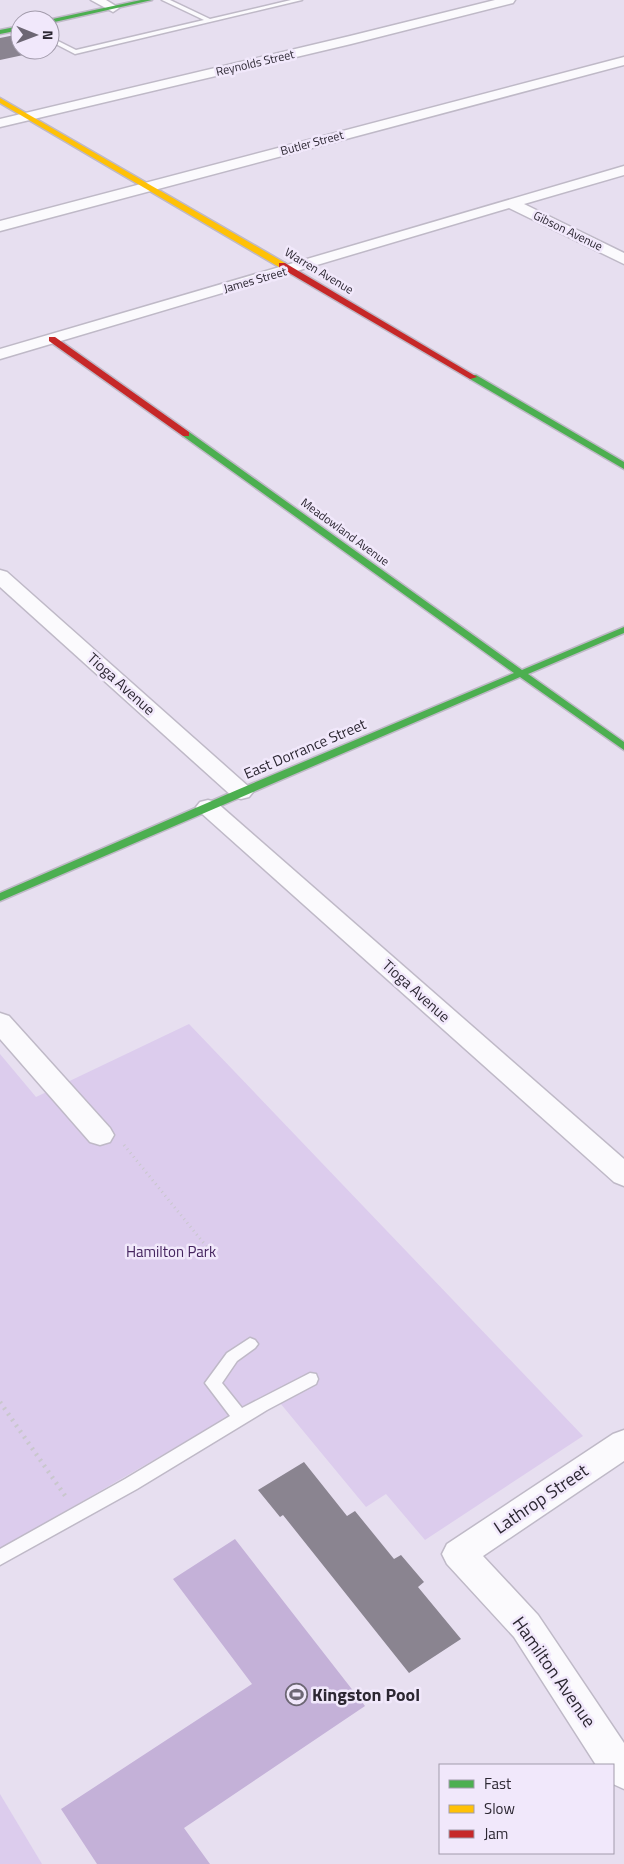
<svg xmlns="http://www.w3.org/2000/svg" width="624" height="1864" viewBox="0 0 624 1864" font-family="'Titillium Web',sans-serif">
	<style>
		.green { fill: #dccced }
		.water { fill: #c4b1d8 }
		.building { fill: #8a8490 }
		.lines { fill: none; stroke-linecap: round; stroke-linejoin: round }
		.lane-casing { stroke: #bfb9c7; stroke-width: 3 }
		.street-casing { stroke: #bfb9c7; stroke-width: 3 }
		.fast-casing { stroke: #bfb9c7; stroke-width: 3 }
		.slow-casing { stroke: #bfb9c7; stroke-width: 3 }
		.jam-casing { stroke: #bfb9c7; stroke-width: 3 }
		.path-far1 { stroke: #c9c7cd; stroke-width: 3; stroke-dasharray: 1 4; stroke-linecap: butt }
		.path { stroke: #c9c7cd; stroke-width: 4.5; stroke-dasharray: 2 5; stroke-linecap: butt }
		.lane { fill: #fbfafd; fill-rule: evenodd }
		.street { fill: #fbfafd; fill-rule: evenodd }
		.fast { fill: #4caf50; fill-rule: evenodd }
		.slow { fill: #ffc107; fill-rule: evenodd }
		.jam { fill: #c62828; fill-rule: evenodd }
		.labels { text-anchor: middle; stroke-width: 5; stroke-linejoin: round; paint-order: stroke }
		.far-street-label { font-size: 12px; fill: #2c2732; stroke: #f1e8fb }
		.street-label { font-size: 15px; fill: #2c2732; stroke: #f1e8fb }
		.park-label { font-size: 15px; fill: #45245f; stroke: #f1e8fb }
		.near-street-label { font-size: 18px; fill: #2c2732; stroke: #f1e8fb }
		.near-poi-label { font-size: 18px; font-weight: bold; fill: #2c2732; stroke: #f1e8fb; text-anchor: start }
	</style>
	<rect width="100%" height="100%" fill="#e7dff0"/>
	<g class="green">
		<path d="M189,1024l394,412 -158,104 -39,-46 -20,13 -95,-115 -271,157v-495l36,43z"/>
		<path d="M0,1794l42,70h-42z"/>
	</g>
	<path class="water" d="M235,1539l130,167 -181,122 26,36h-113l-36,-55 191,-125 -79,-105z"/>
	<g class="building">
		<path d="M20,34v16l22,1 -42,9v-22z"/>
		<path d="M304,1462l43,54 8,-5 39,48 7,-4 23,27 -6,5 43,52 -52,34 -126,-158 -3,2 -22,-27z"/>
	</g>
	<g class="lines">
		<defs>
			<g id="lane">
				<path d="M162,0h8l40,19 81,-19h11l-227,54 -25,-13v-4l26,13 128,-30z"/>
				<path d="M250,1338l5,2 3,4 -3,4 -18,13 -15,22 20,25 68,-35 6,1 2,5 -2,5 -49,26 -130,79 -137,76v-16l125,-70 105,-63 -25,-33 22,-30z"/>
			</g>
			<g id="street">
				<path d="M91,0h15l13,8 -6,4z"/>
				<path d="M495,0h20l-2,3 -162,41 -351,83v-8l350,-83z"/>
				<path d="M624,57v8l-624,166v-10z"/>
				<path d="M624,166v9l-100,29 100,49v11l-115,-56 -509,151v-10z"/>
				<path d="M0,570l7,2 242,215 4,5 -4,5 -8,2 -8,-2 -233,-210z"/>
				<path d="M208,800l8,2 408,357v27l-10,-4 -414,-370 -4,-5 4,-5z"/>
				<path d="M0,1013l9,3 101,112 4,7 -4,7 -10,3 -10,-3 -90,-103z"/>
				<path d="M624,1430v31l-141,95 55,59 86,128v46l-11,-5v-19h-17l-82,-128 -67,-73 -5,-10 5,-10 166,-110z"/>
			</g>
			<g id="fast">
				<path d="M141,0h11l-102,23v-3h-2z"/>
				<path d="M20,26v4l-20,4v-4z"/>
				<path d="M470,375h6l148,87v7l-154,-90z"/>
				<path d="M183,432h6l333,238 102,-43v6l-96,41 96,68v8l-104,-73 -520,224v-8l237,-103 277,-117 -331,-237z"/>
			</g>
			<path id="slow" d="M0,98l285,165 1,2 -7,2 -279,-164z"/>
			<g id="jam">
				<path d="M279,263h6l192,114 -7,2 -191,-112z"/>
				<path d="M49,337h6l134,95v4h-6l-134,-95z"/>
			</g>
		</defs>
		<use href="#lane" class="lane-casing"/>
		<use href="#street" class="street-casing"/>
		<use href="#fast" class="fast-casing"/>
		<use href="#slow" class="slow-casing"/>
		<use href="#jam" class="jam-casing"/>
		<path class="path-far1" d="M124,1145l91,112"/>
		<path class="path" d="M0,1402l66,95"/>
		<use href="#lane" class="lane"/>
		<use href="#street" class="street"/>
		<use href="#fast" class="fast"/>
		<use href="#slow" class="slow"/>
		<use href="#jam" class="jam"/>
	</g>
	<defs>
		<symbol id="stadium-ring" viewBox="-11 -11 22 22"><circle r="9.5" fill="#f1e8fb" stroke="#6d6774" stroke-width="1.5"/><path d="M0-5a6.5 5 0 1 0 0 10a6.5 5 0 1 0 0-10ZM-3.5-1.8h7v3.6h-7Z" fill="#6d6774"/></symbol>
	</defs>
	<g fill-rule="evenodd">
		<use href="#stadium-ring" x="284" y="1682" width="25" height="25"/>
	</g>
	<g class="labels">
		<g class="far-street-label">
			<text transform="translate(255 63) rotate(-13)" y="4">Reynolds Street</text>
			<text transform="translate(312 143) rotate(-15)" y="4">Butler Street</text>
			<text transform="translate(568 231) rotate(26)" y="4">Gibson Avenue</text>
			<text transform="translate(319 271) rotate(31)" y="4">Warren Avenue</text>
			<text transform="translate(255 280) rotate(-16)" y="4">James Street</text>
			<text transform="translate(345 532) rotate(36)" y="4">Meadowland Avenue</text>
		</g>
		<g class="street-label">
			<text transform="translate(121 684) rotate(42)" y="5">Tioga Avenue</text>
			<text transform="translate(305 749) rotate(-23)" y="5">East Dorrance Street</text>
			<text transform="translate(416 991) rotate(42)" y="5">Tioga Avenue</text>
		</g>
		<g class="park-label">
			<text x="171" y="1257">Hamilton Park</text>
		</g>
		<g class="near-street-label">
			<text transform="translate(541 1499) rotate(-34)" y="6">Lathrop Street</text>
			<text transform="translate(554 1672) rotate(55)" y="6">Hamilton Avenue</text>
		</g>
		<g class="near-poi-label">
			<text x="312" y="1701">Kingston Pool</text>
		</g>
	</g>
	<rect x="439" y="1764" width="175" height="90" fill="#f1e8fb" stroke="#a29bab"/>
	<rect x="449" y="1780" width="25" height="8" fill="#4caf50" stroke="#a29bab"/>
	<text x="484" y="1789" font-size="15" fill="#2c2732">Fast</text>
	<rect x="449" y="1805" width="25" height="8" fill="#ffc107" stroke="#a29bab"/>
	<text x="484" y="1814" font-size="15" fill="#2c2732">Slow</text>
	<rect x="449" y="1830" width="25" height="8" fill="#c62828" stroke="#a29bab"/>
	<text x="484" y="1839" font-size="15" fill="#2c2732">Jam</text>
	<g transform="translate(35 35) rotate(91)"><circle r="24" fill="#f1e8fb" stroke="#a29bab"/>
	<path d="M0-4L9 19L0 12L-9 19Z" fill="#6d6774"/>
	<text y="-8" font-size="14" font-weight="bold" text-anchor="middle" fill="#2c2732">N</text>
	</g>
</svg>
